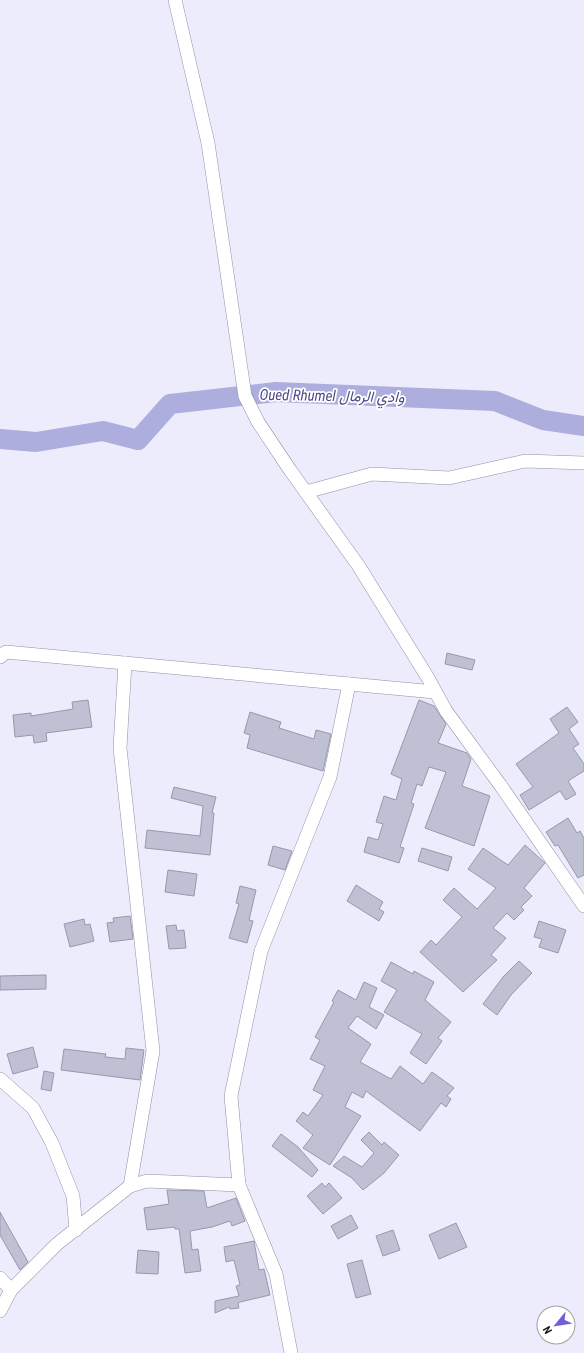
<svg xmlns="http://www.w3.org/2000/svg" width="584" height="1353" viewBox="0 0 584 1353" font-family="'Roboto Condensed',Vazirmatn,sans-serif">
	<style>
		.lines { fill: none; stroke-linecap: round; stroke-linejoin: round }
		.river { stroke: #adadde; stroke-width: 20 }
		.building { fill: #bfc0d4; stroke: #9898ab }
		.minor-casing { stroke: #9191a4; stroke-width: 14 }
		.minor { stroke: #fff; stroke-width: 13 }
		.labels { text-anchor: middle; stroke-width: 3.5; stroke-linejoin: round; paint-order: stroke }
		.water-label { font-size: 15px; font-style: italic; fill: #4e4987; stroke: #fff }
	</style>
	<rect width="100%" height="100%" fill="#ececfd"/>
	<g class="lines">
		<path class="river" d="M0,439l36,3 67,-11 35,9 32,-36 106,-12 219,9 48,19 41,6"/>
	</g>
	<g class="building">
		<path d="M447,653l28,7 -3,10 -27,-6z"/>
		<path d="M88,700l4,27 -46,6 1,8 -13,2 -1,-8 -18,2 -2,-22 18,-2v3l42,-7 -1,-7z"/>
		<path d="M419,700l15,6 12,18 -8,19 29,10 4,6 -9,27 28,10 -16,50 -49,-18 21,-56 -17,-5 -7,19 -5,-2 -6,19 3,1 -14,43 4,1 -5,15 -35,-11 4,-15 10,3 5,-16 -7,-2 8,-26 12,4 6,-21 -11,-5z"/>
		<path d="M567,707l11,15 -9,7 10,15 -6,4 11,16v7l-16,10 8,13 -10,6 -6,-9 -31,19 -9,-15 13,-8 -17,-23 43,-31 -9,-14z"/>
		<path d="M250,712l31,10 -2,6 35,11 2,-9 15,4 -8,37 -76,-23 3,-13 -6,-2z"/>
		<path d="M174,787l42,10 -4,16h2l-4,42 -65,-7 2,-18 53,6 3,-30 -32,-8z"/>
		<path d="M568,818l9,15 3,-2 4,7v37l-6,3 -20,-33 -3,1 -9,-14z"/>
		<path d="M525,845l20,18 -21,25 8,8 -11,11 3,3 -10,10 -7,-7 -14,15 13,10 -15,17 6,5 -34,32 -43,-40 11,-12 5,5 26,-28 -19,-17 11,-12 23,21 19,-21 -28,-19 15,-21 25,17z"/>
		<path d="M273,846l19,5 -7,19 -17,-5z"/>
		<path d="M422,848l30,9 -4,14 -30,-10z"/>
		<path d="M168,870l29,4 -3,22 -29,-4z"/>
		<path d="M356,885l27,17 -4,7 5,3 -5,9 -32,-20z"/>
		<path d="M240,886l16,4 -7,30 4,1 -6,22 -18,-5 10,-34 -3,-1z"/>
		<path d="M130,916l3,23 -23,3 -3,-19 7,-1 -1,-4z"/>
		<path d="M84,919l1,6 5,-1 4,17 -24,6 -6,-23z"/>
		<path d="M539,921l27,9 -8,23 -19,-6 3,-8 -8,-2z"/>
		<path d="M176,925l1,6 7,-1 2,18 -17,1 -3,-23z"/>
		<path d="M519,961l13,12 -21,22 -14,20 -14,-11 20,-27z"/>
		<path d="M391,962l22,12 1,-3 20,11 -9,18 26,22 -13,16 4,3 -16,23 -16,-11 12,-19 -38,-22 13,-22 -16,-9z"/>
		<path d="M46,975v14l-46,1v-14z"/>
		<path d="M364,982l13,6 -8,19 15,8 -8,14 -19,-13 -9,12 23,16 -11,18 31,17 9,-13 23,18 9,-12 22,16 -7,8 4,3 -5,8 -5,-4 -21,28 -54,-40 -3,7 -11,-6 -7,15 16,9 -31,49 -27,-17 10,-13 -17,-14 7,-9 5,4 15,-21 -10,-5 12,-24 -15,-7 10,-19 -5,-3 19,-35 -2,-1 6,-11 18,10z"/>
		<path d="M33,1047l5,20 -25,7 -6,-20z"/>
		<path d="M126,1048l18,2 -4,30 -79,-10 3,-21 42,5 -1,3 20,2z"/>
		<path d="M44,1071l10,2 -3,18 -10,-2z"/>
		<path d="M369,1132l13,13 2,-3 15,13 -15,18 -21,17 -11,-12 -19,-12 11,-10 18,11 12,-14 -13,-13z"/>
		<path d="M281,1134l17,13 20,23 -6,7 -40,-31z"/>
		<path d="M322,1183l3,4 4,-4 13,15 -19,16 -16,-18z"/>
		<path d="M167,1190l37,1 3,17 29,-10 9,23 -13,5 -2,-5 -18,6 -22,4 2,19 6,-1 3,22 -16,2 -6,-44h-4v-2l-28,3 -3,-22 25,-4z"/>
		<path d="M0,1212l28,50 -8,8 -20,-35z"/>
		<path d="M351,1215l7,13 -20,11 -7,-13z"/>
		<path d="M456,1223l11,24 -28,12 -10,-24z"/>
		<path d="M393,1230l7,20 -17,6 -7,-20z"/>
		<path d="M254,1241l5,29 5,-1 6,26 -30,7 -2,1 1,5 -9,1 -1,-2 -14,6v-12l24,-5 -3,-10 4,-1 -6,-25 -8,2 -2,-15z"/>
		<path d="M138,1250l21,2 -1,22 -22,-1z"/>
		<path d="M362,1260l9,34 -15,4 -9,-34z"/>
	</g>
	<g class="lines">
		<defs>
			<g id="minor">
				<path d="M175,0l33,143 37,253 13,26 32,48 68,95 70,113 18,33 55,75 83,120"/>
				<path d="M306,492l66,-18 77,4 76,-17 59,2"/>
				<path d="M0,657l6,-5 429,40"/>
				<path d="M125,663l-5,85 33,303 -23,135"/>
				<path d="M0,1079l33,29 19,35 21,53 3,34"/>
				<path d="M0,1278l11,12"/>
				<path d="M0,1311l11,-21 46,-46 73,-58 17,-5 92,4"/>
				<path d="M291,1353l-15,-79 -37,-89 -8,-89 30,-145 69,-174 19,-93"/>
			</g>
		</defs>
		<use href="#minor" class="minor-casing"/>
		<use href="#minor" class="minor"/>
	</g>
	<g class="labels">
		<g class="water-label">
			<text transform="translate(332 396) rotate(1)" y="5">Oued Rhumel وادي الرمال</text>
		</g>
	</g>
	<g transform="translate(556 1325) rotate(240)"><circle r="19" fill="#ffffff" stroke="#a1a1a4"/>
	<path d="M0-3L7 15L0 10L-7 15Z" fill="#705fd9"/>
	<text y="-6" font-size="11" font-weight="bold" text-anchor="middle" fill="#14141b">N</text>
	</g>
</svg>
